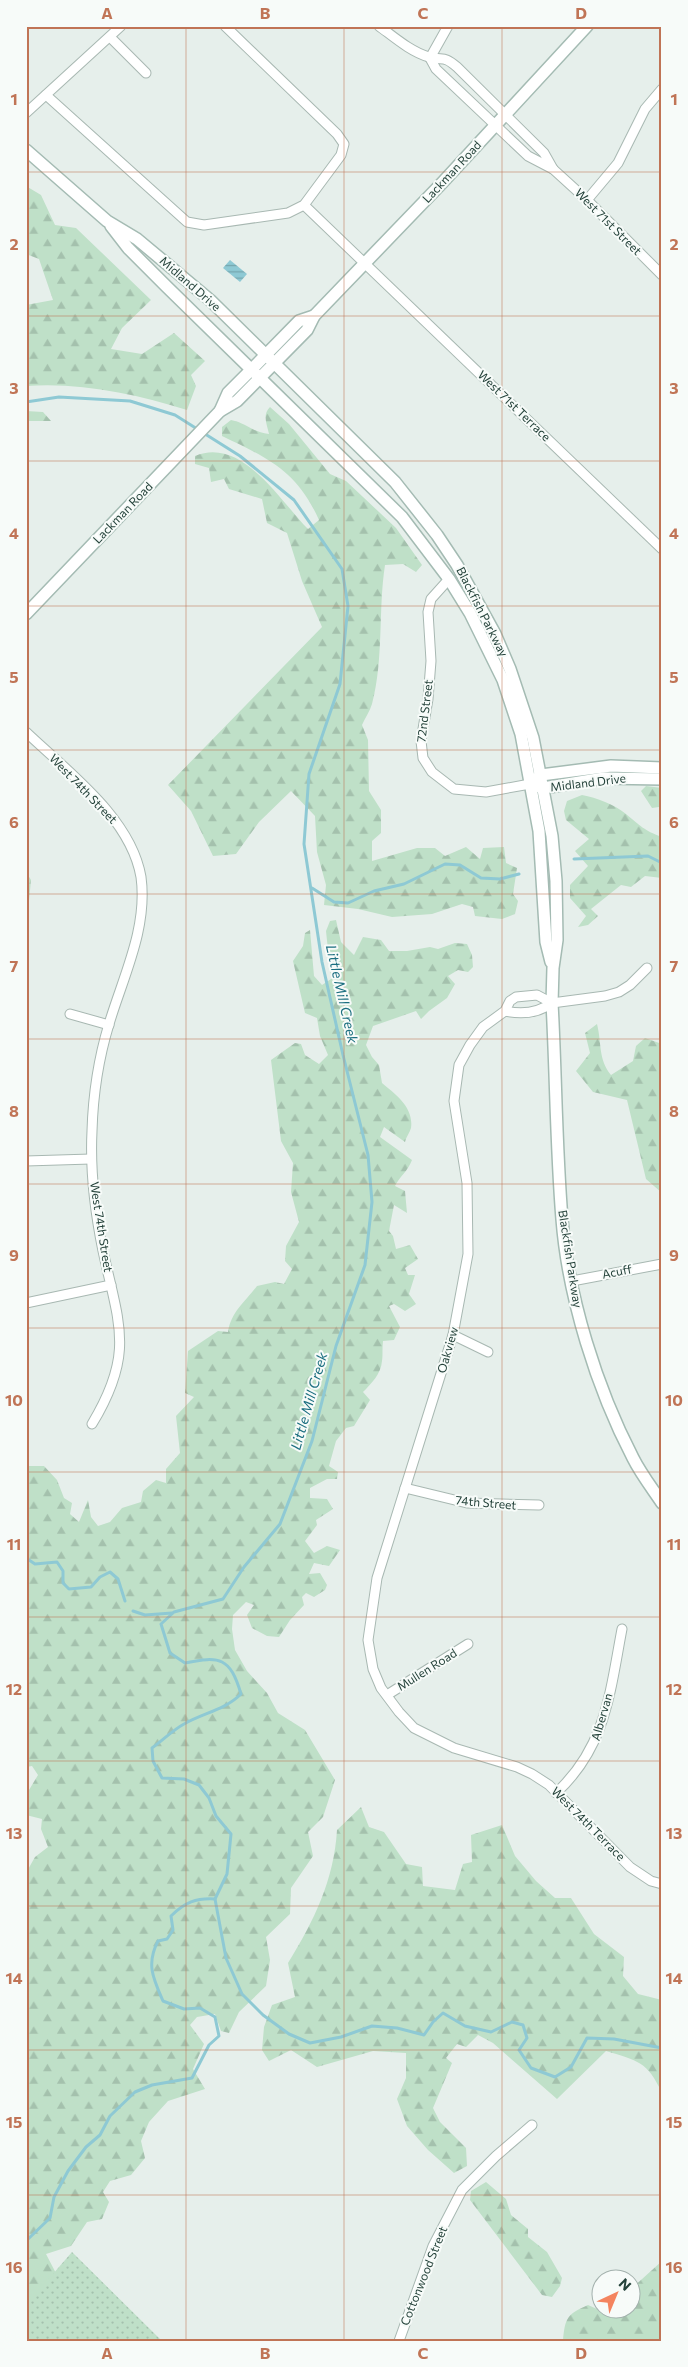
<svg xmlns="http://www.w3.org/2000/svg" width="688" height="2367" viewBox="0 0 688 2367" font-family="Commissioner,sans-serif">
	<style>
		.forest { fill: url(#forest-firs) }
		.park { fill: url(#park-dots) }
		.water { fill: url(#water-rules) }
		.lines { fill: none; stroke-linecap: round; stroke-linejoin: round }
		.stream { stroke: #8ec9d4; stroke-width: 3 }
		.street-casing { stroke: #a8b8b2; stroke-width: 11 }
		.secondary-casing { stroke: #a4bbb3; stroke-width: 14 }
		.street { stroke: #fff; stroke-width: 9 }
		.secondary { stroke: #fff; stroke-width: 11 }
		.grid { fill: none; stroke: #c07456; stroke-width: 1; stroke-opacity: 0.55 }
		.labels { text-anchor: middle; stroke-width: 4; stroke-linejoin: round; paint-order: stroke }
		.street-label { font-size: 12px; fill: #24423a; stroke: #f7fbf9 }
		.water-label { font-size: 14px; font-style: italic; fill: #1c6f80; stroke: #f7fbf9 }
		.neatline { fill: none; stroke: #c07456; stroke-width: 2 }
		.grid-label { font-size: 16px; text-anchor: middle; font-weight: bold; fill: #c07456 }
	</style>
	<defs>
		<pattern id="forest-firs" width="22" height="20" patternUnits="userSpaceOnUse" patternTransform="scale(1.25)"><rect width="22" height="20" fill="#bfe0c8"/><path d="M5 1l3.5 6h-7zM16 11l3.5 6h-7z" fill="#a4c1ad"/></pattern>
		<pattern id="park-dots" width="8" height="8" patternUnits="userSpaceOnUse" patternTransform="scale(1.25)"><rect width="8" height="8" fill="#bfe0c8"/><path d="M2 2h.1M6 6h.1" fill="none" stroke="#a4c1ad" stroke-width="1.8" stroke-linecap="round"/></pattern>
		<pattern id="water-rules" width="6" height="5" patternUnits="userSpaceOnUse" patternTransform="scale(1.25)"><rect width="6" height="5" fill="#8ec9d4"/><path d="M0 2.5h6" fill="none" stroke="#74a5ad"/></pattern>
	</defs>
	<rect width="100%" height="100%" fill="#e6efeb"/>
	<g class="forest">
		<path d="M26,186l15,9 14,30 21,3 75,72 -29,28 -11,21 31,5 32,-21 31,28 -14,14 5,11 -9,24c-51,-16 -107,-28 -161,-24v-19l3,-3 -3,-8v-51l27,-5 -14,-41 -13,-5z"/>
		<path d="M270,407l19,17 41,50 16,7 50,47 26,37 -6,7 -13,-8 -18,1c-7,45 -1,94 -13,139 -2,7 -7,14 -10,21l6,15 1,51 12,19v23l-9,8v20l45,-13h18l10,8 21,-9 14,12 3,-11 21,-1 2,16 11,5 -4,26 5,7 -3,13 -13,5 -27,-3 -2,-9 -11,-3 -30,10 -40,3 -34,-8 -34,-4 2,-20 -9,-33 -2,-36 -24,-25 -32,31 -23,32 -23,2 -22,-45 -23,-26 154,-158 -20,-46 -15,-48 -20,-10 -5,-24 -33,-10 -5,-10 -13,3 -2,-14 -14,-4v-8c47,-20 85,45 113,73l11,-9c-22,-49 -51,-62 -97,-84v-9l9,-7c16,3 20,12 38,14 -2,-10 -7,-19 1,-27z"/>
		<path d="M26,411l17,1 8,9h-25z"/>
		<path d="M646,786l16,2v21l-3,-2 -7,1 -11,-17z"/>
		<path d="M582,795c15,3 32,9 44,19 15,12 17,16 36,23v41l-17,-2 -14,11 -10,-2 -30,24 7,7 -10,9 -10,2 8,-11 -16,-18v-13l18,-19 -13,-15 14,-12 -23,-19 -2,-9 3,-10z"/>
		<path d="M26,872l5,8 -5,52z"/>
		<path d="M336,920l5,22 13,13 9,-18 18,3 8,11h18l23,-4 8,2 17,-6 12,1 5,11 1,12 -5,5 -10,-2 -10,6 7,8 -8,14 -18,13 -8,8 -5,-8 -43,15 -7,19 6,12 7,8 3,18c13,11 32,24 29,45 -1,4 -5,9 -6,14l-21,-15 -4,10 32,23c-4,11 -12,16 -17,26l10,5 2,22 -13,-8 -5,26 4,5 3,13 14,-4 8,14 -13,9 3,7h7l-6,19 7,10 -11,7 -11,-7 -5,2 11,21 -6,13 -11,1c-1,7 0,14 -1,20 -1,13 -11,23 -19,31l7,8 -16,26 -8,2 -10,13 -7,25 9,6 -1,7h-10l-17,9v10l17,1 6,10 -17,11 1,5 -12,16 9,12 13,-7 13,4 -11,16 -15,-3 -5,11 11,-1 7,12 -2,5 -11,7 -8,-4 -4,4 2,8 -14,15 -11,17 -12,-1 -15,-8 -5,-13 7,-10 -8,-3 -13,13 -1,14 3,21 12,21 20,22 11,20 27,17 30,50 -12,37 -15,15 5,24 -22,32 -1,26 -24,23 4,23 -4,26 -27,26 -10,21 -8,-2 -6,-17 -18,3 -7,8 14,19 -11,25 12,20 -37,12 -19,21 -8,19 4,17 -14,17 -21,6 -7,11 6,10 -7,17 -15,3 -16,24 -25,8 14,27 -34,60v-300l3,-4 -3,-11v-153l9,-16 13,-10 -7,-18 1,-10 -16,-4v-20l12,-20 -6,-9 -6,1v-312l3,11h15l13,14 7,18 8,5 -2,11 9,8 9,-22 3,17 7,9 12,-4 12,-14 19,-6 2,-11 13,-11 10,3v-14l14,-16 -4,-37 18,-19 -9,-4 3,-42 30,-20 10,1c3,-20 17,-30 29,-46l18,-4 9,2 8,-15 -7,-8 1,-15 13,-24 -8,-30 2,-29 -12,-22 -10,-81 24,-17 6,1 4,11 14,9 9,-9 -8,-19 -3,-18 -12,-5 -12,-52 10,-15 2,-13 5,-3 4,46 8,9 9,-6 -5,-48 4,-10z"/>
		<path d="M597,1024c5,20 1,35 14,51l22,-14 3,-15 9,-8 17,6v149l-16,-14 -19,-79 -34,-8 -17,-21 14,-18 -5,-20z"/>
		<path d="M361,1807l8,20 15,5 22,32 16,3 1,19 32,4 8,-26 9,-2 -1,-27 31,-10 13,31 21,25 19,17h16l23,36 30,23 -1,19 15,18 24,6v93c-15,-32 -24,-32 -56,-42l-49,48 -64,-56 -15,-8 -12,12 -9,-3 -11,14 6,5 -19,45 7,14 26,26 1,18 -13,7 -26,-23 -21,-24 -10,-27 9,-21v-25l-33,-2 -56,16 -26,-17 -22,11 -7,-11 2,-23 8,-22 23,-8 -7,-34c26,-42 46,-83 49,-133z"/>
		<path d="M486,2182l20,17 5,16 17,14v8l19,15 15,26 -2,8 -8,11 -10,-2 -72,-95 1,-9z"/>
		<path d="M662,2261v80h-99c2,-23 4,-27 25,-36l9,4 3,-2v3h30l1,-21z"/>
	</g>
	<path class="park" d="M72,2252l90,89h-136v-36z"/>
	<path class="water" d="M230,260l17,14 -7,8 -17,-14z"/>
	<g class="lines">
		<g class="stream">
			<path d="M26,402l33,-5 71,4 45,14 65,41 54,44 48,69 6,37 -8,78 -31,90 -5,70 18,118 21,93 25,100 4,47 -7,63 -29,81 -24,95 -32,83 -36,43 -21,32 -49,13 -13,12 9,29 15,10c35,-7 45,-6 56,31 -16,16 -38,19 -57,30 -11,6 -21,16 -32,24l1,13 9,17 22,1 15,6 10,13 7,18 15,18 -4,40 -12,25c-19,-1 -30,3 -44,17l2,14 -6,9 -9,2c-12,23 -5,37 5,60l21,8 16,-1 15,9 4,19 -10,9 -17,33 -40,7 -17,7 -25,24 -10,19 -14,12 -18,24 -14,26 -4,21 -24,23"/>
			<path d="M574,859l74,-3 14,7"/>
			<path d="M312,888l22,14 14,1 26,-12 30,-7 41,-20 15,1 21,13 19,1 19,-5"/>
			<path d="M26,1558l9,6 22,-2 6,9v12l6,6 22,-2 9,-10 10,-5 8,7 7,22"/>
			<path d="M133,1611l12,4 27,-2"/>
			<path d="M215,1899l11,59 16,36 21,21 26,19 21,9 31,-6 31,-11 25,2 27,7 9,-13 10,-9 22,13 26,6 21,-10 11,3 4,13 -8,12 12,18 24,9 16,-10 16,-29 27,1 48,9"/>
		</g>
		<defs>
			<g id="street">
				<path d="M379,26c15,11 32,26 50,31 15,4 14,-2 28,10l87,86 9,16"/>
				<path d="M110,37l36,36"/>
				<path d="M430,58l6,11 92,87 25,13 34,31 75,75"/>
				<path d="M430,58l18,-32"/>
				<path d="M46,95l141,127 17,3 84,-12 16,-8 37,-50 3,-11 -7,-10 -112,-108"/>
				<path d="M26,113l95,-87"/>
				<path d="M587,200l31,-37 27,-54 17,-20"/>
				<path d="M304,205l358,344"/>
				<path d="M449,579l-18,20 -3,13 3,49 -3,38 -7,42 2,17 9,14 22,17 32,3 44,-8"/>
				<path d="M26,732c42,40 105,86 115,145 7,51 -18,100 -32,147 -10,33 -16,72 -17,107 -2,40 3,81 11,120 16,74 32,102 -11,173"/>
				<path d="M647,968l-17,17 -11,7 -14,4 -53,7 -15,-8 -21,2 -6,4 -5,10 -22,16 -13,18 -11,20 -5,36 13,82 1,71 -15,81 -76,243 -9,62 5,29 8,19 18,24 15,16 40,20 63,19 15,7 17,11 81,82 21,14 11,3"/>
				<path d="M505,1011c18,4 33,2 47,-8"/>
				<path d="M70,1014l39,11"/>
				<path d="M26,1161l65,-2"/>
				<path d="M572,1281l90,-17"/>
				<path d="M26,1303l85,-18"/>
				<path d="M453,1335l35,17"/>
				<path d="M405,1488l62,15 72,2"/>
				<path d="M387,1695l81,-51"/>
				<path d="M556,1793c50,-46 54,-101 66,-164"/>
				<path d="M399,2341l34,-95 29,-56 34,-34 36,-31"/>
			</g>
			<g id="secondary">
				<path d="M26,150l81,71 30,18 73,61 185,182 42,53 20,30 38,69 15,35 23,69 19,98 4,45 1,59 -4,28 -1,35c4,72 4,144 10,216 6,78 35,170 71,239 8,16 19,30 29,45"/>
				<path d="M111,226l17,22 39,39 235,230 47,62 21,34 33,67 18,54 18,97 7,111 5,20"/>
				<path d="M220,411l8,-18 24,-24 47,-48 15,-5"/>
				<path d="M26,614l194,-203 17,-10 70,-71 7,-14 128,-133 145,-157"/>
				<path d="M535,780l6,-5 70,-9 51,2"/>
				<path d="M537,786l6,2 61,-10 58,1"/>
			</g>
		</defs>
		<use href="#street" class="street-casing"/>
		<use href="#secondary" class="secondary-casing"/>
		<use href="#street" class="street"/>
		<use href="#secondary" class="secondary"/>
	</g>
	<path class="grid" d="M186,26v2315M344,26v2315M502,26v2315M26,172h636M26,316h636M26,461h636M26,606h636M26,750h636M26,894h636M26,1039h636M26,1184h636M26,1328h636M26,1472h636M26,1617h636M26,1761h636M26,1906h636M26,2050h636M26,2195h636"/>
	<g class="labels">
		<g class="street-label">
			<text transform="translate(452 172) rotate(-47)" y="4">Lackman Road</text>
			<text transform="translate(608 222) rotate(45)" y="4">West 71st Street</text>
			<text transform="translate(190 284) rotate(41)" y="4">Midland Drive</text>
			<text transform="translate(514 406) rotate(44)" y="4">West 71st Terrace</text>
			<text transform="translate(123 513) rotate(-46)" y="4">Lackman Road</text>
			<text transform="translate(482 612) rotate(63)" y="4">Blackfish Parkway</text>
			<text transform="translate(425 711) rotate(-83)" y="4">72nd Street</text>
			<text transform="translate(588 783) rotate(-7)" y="4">Midland Drive</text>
			<text transform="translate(83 789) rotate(46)" y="4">West 74th Street</text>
			<text transform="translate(101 1227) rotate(81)" y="4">West 74th Street</text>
			<text transform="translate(570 1259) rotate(81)" y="4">Blackfish Parkway</text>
			<text transform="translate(617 1272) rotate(-11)" y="4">Acuff</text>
			<text transform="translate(448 1350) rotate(-74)" y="4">Oakview</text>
			<text transform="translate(486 1503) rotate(5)" y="4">74th Street</text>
			<text transform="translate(427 1670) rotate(-32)" y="4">Mullen Road</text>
			<text transform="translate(602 1717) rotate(-74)" y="4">Albervan</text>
			<text transform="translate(588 1824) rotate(45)" y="4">West 74th Terrace</text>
			<text transform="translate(424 2276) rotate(-68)" y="4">Cottonwood Street</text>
		</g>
		<g class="water-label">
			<text transform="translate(342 994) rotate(77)" y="5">Little Mill Creek</text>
			<text transform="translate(309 1401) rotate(-74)" y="5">Little Mill Creek</text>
		</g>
	</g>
	<rect width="688" height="2367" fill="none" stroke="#f7fbf9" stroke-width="55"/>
	<g transform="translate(616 2294) rotate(44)"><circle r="24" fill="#f7fbf9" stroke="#a3b1ad"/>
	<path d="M0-4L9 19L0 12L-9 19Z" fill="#f4845f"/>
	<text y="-8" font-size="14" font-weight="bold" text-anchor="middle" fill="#24423a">N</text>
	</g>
	<rect x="28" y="28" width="632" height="2312" class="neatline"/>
	<g class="grid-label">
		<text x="107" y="19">A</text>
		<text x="265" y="19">B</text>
		<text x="423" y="19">C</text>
		<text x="581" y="19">D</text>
		<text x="14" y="105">1</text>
		<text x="674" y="105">1</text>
		<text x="14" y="250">2</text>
		<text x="674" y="250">2</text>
		<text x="14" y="394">3</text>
		<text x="674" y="394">3</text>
		<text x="14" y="539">4</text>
		<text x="674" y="539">4</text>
		<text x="14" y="683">5</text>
		<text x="674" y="683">5</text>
		<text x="14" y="828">6</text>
		<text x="674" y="828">6</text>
		<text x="14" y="972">7</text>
		<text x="674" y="972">7</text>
		<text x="14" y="1117">8</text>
		<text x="674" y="1117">8</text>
		<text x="14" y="1261">9</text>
		<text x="674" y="1261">9</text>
		<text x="14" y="1406">10</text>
		<text x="674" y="1406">10</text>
		<text x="14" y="1550">11</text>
		<text x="674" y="1550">11</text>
		<text x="14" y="1695">12</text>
		<text x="674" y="1695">12</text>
		<text x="14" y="1839">13</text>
		<text x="674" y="1839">13</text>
		<text x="14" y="1984">14</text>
		<text x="674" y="1984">14</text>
		<text x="14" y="2128">15</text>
		<text x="674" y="2128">15</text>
		<text x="14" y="2273">16</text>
		<text x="674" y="2273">16</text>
		<text x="107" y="2359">A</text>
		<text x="265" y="2359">B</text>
		<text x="423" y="2359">C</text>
		<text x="581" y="2359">D</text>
	</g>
</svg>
